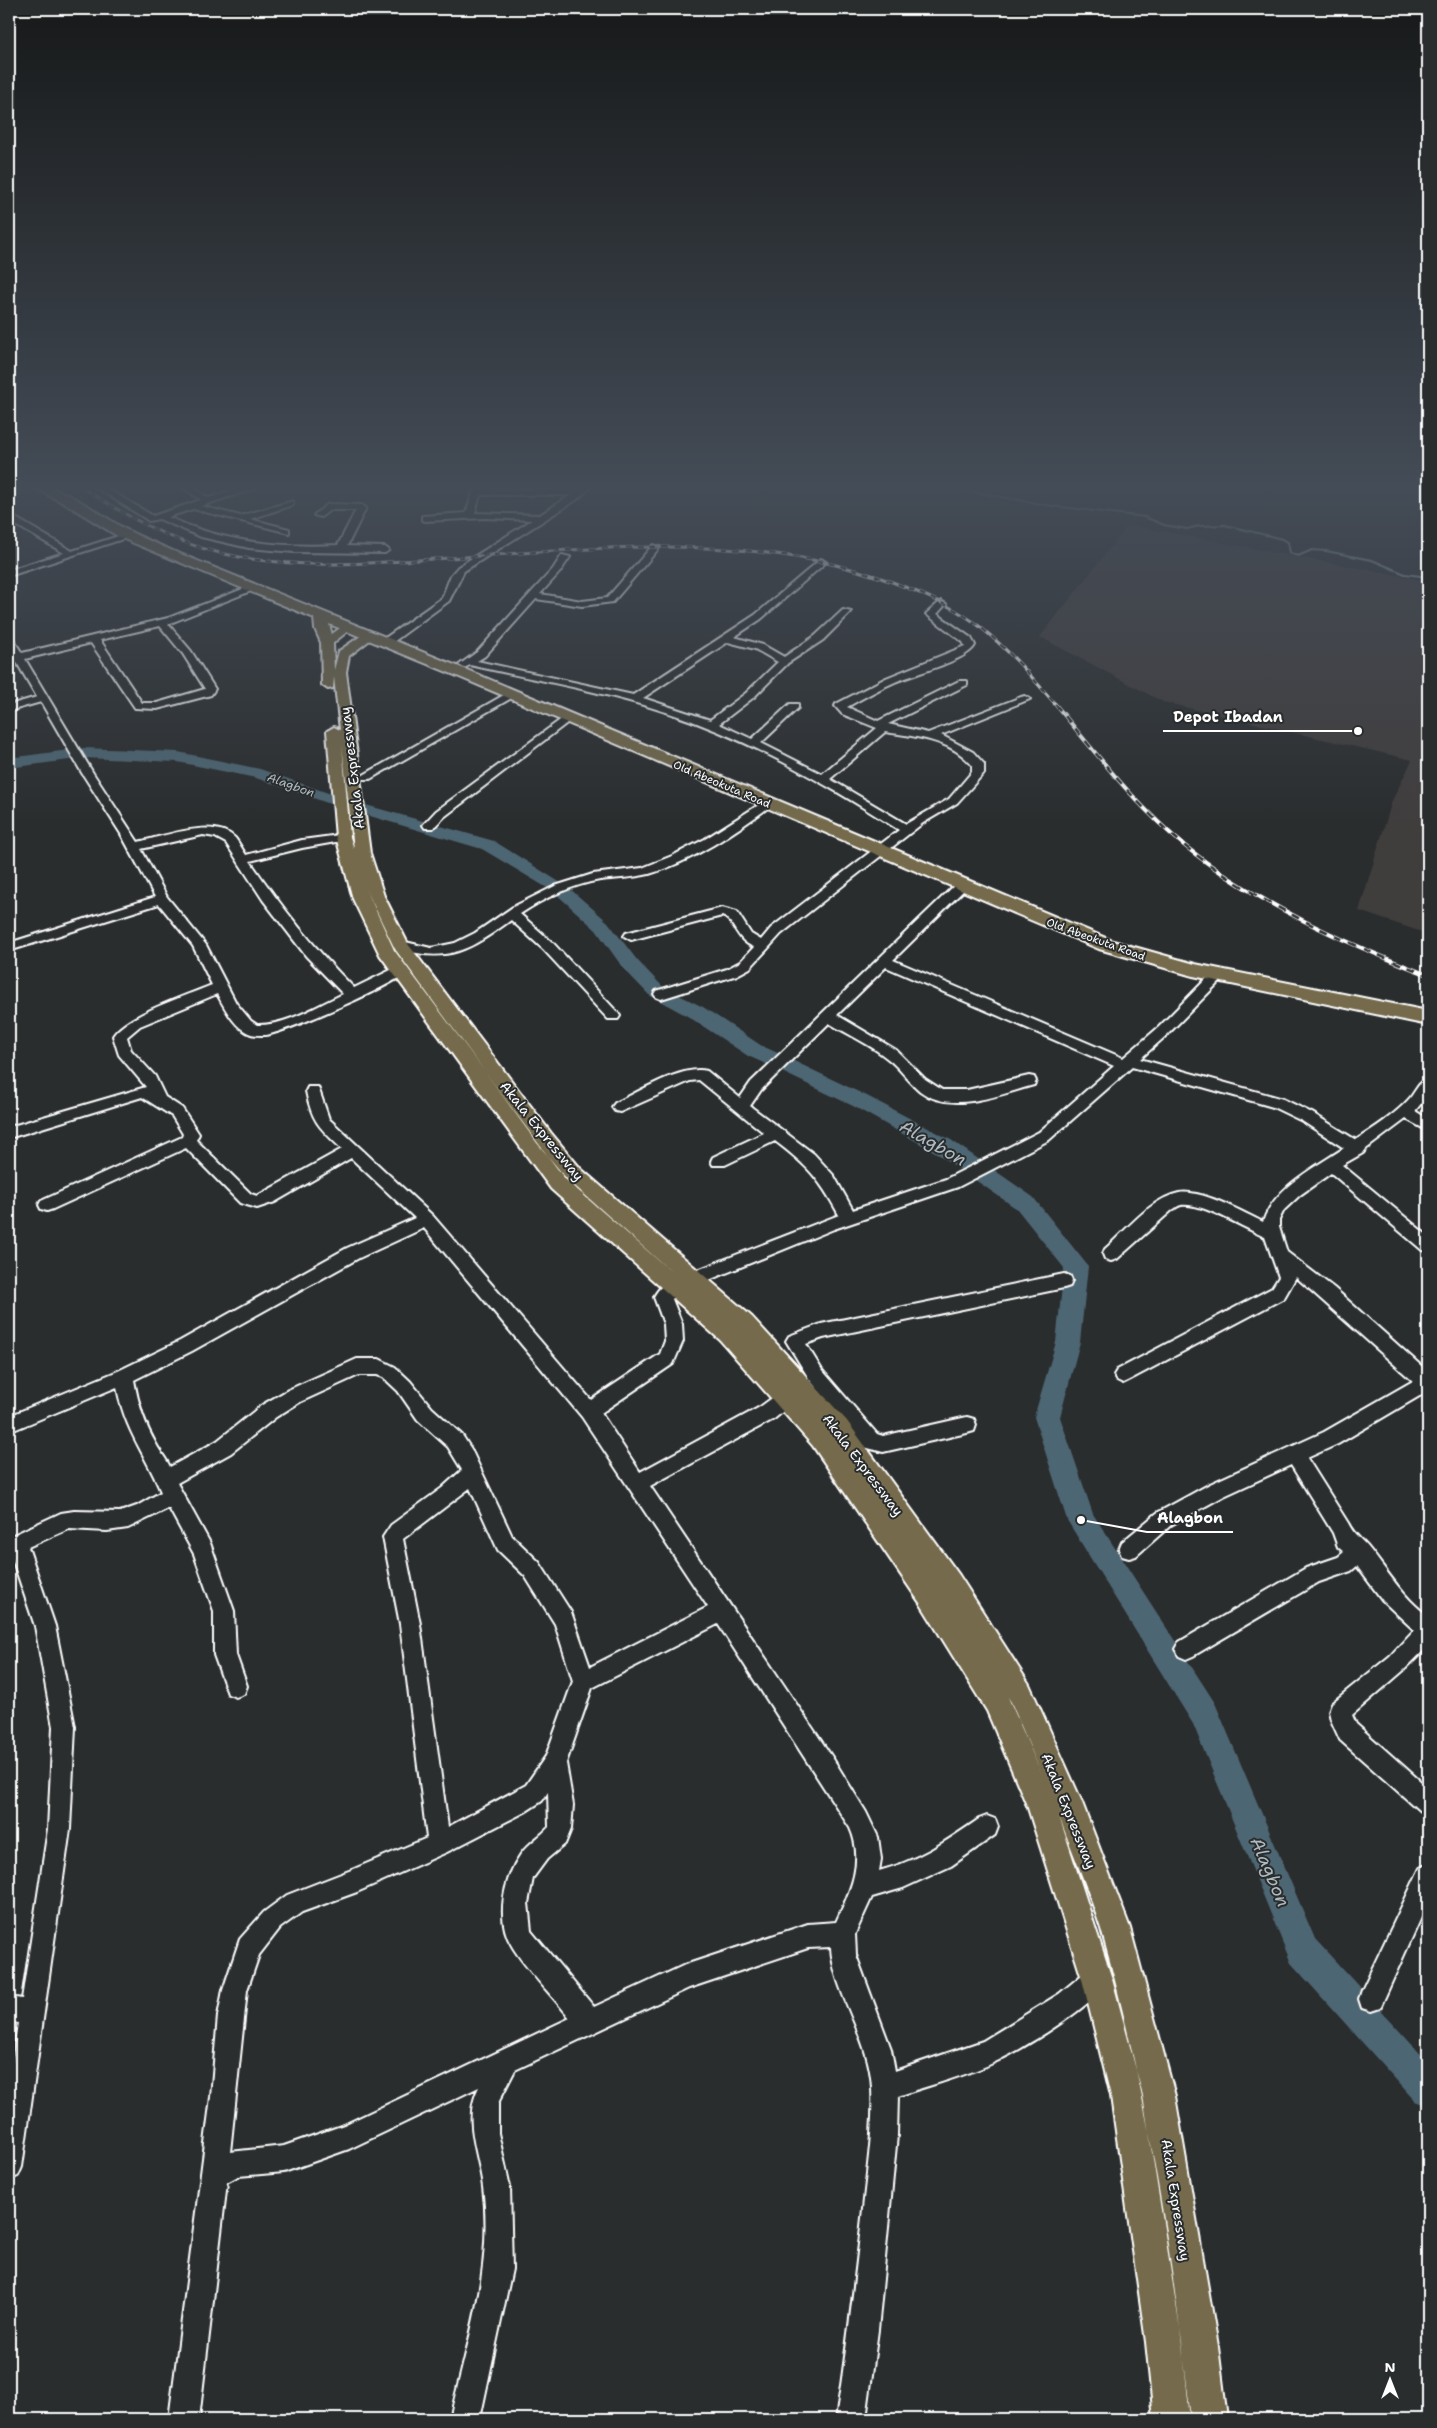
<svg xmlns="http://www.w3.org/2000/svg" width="1437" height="2428" viewBox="0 0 1437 2428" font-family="'Shantell Sans',sans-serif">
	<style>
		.built { fill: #403d3d }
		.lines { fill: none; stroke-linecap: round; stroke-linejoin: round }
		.stream { stroke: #95a3ab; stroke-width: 2 }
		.river { fill: #4e6673; fill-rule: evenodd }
		.minor-casing { stroke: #fff; stroke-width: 4 }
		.major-casing { stroke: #fff; stroke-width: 4 }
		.highway-casing { stroke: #fff; stroke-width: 4 }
		.minor { fill: #2a2d2e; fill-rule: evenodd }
		.major { fill: #746b4b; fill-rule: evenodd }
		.highway { fill: #746b4b; fill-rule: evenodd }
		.rail-far1-casing { stroke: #fff; stroke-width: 3 }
		.rail-casing { stroke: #fff; stroke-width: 4 }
		.rail-far1 { stroke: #2a2d2e; stroke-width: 2; stroke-dasharray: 6; stroke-linecap: butt }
		.rail { stroke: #2a2d2e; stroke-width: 2.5; stroke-dasharray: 8; stroke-linecap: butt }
		.labels { text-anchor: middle; stroke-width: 4; stroke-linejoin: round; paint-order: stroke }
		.far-street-label { font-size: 11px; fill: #fff; stroke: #2a2d2e }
		.far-water-label { font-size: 12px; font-style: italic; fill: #afbac0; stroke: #2a2d2e }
		.street-label { font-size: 14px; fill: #fff; stroke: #2a2d2e }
		.near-water-label { font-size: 18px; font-style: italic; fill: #afbac0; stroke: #2a2d2e }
		.leader { fill: none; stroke: #fff; stroke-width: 2 }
		.callout-dot { fill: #fff; stroke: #2a2d2e; stroke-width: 2 }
		.callout-label { font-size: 15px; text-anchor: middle; font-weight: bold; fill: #fff; stroke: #2a2d2e; stroke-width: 4; stroke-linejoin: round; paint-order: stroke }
	</style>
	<rect width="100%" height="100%" fill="#2a2d2e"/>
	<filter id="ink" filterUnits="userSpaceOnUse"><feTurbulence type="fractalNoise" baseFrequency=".02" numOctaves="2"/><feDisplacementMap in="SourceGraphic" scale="10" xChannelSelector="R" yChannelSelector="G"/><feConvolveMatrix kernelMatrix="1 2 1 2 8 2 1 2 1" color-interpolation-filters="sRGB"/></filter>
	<g filter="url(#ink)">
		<path class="built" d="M1128,525l300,56v353l-69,-23 33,-110 20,-41 -249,-58 -123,-65z"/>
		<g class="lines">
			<path class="stream" d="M941,486l111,20 93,11 19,8 23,4 12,-3 26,-1 57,14 6,3 2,11 8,3 14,-6 14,1 46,9 33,14 23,3"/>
			<path class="river" d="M84,748l94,4 82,17 88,31 146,41 75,47 39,34 29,38 26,27 40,20 59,39 18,8 2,6 12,1 73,35 84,44 82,57 55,69 -8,76 -20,75 33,97 122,189 100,236 113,123v44l-13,-5 -124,-138 -98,-239 -126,-204 -33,-103 22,-75 8,-74 -47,-59 -82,-57 -82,-46 -73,-35 -2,-6 -12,-1 -18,-8 -59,-39 -40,-22 -26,-27 -27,-38 -42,-38 -72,-43 -146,-43 -80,-28 -78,-16 -94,-4 -75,10v-10z"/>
			<defs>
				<g id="minor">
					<path d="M94,486h9l50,30 48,-16 -20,-14h9l19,12 37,-12h11l-1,2 -55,18 39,10 53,-15v4l-43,14 39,10v4l-96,-24 -25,8c54,25 110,31 170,28l18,-35h-26l-9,7 -7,-2 14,-11 34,1 4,3 -19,38 38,1 4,3 -4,3 -91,-1 -45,-4 -48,-11 -42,-18 -10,2z"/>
					<path d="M583,486h9l-16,14 -112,71 -15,30 -60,44h-8v-4l61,-43 9,-23 7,-8 74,-47 -47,-2 -60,3 -3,-1v-4l44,-3 7,-21 4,-3 100,1zM480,495h91l-31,20 -65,-2z"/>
					<path d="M9,514l63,37 56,-18 4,3 -123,40v-6l55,-17 -55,-32z"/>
					<path d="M653,545l7,2 -47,55 -31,4 -46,-7 -51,57 -8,5 156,34 122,-80 66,-56 5,3 -2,2 -63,55 -27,18 29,8 21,12 31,-21 28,-26 8,2 -28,28 -35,23 -34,34 -35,27 33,15 38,-35h8v4l-37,35 61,31 55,-46 -35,-14 -7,-8 1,-2 50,-26 79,-32 -2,-4 -37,-28 15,-13 5,3 -9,10 34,24 4,7c-6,15 -64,30 -80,37 -16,7 -32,16 -48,25l31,14 81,-40h8v4l-79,39 40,9 93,-36 4,-1 5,3 -89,36 32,17 11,12v9l-27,30 -34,20 -142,111 -31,34 -13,7 -76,24 -5,-2 -2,-3 2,-3 71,-22 13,-7 14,-15c-19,-7 -19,-27 -32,-31l-91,24 -7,-4 2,-3 96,-25 15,4 14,22 10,6 10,-12 128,-98c-74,-47 -150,-91 -233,-118 -64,-21 -130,-32 -196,-47l-6,3 -5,-3 18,-13 76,-83 9,-14 8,2 -10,15 -20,22 42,7 25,-3zM728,642l27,7 23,13 -32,31 -36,27 -67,-22zM885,732c32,5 65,7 87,33v7l-23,27 -43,25 -76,-45z"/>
					<path d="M248,587l8,2 -88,35 23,27 24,38 -4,6 -54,14 -22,-1 -44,-65 -66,16 68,114 45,69c25,-5 76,-25 97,-4 4,5 7,11 11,17l56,-15 45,-6 2,3 -2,3 -45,8 -52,13c31,46 65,88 104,127l41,-20 5,-1 7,4c-9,13 -122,61 -141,64 -5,0 -11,0 -15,-1 -17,-6 -26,-26 -34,-40l-77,32 -13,11 4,13 24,26 10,21 17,11 17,26 -3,6 55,54 6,2 85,-47c-22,-21 -30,-27 -36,-58l2,-4h10l11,32 104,97 158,184 69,-46 5,-13 -1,-17 -10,-27c5,-10 15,-19 26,-15l3,5 -11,12 10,25 1,17 -10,23 -72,49 39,59 120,-65 19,-14 6,-2 6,2 3,6 -3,6 -17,14 -124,67 182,271 34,55 12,25 3,22 -2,12c41,-11 65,-28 100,-52l8,-3 8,3 3,8 -3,8 -44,31 -48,22 -31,9 -17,37 1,21 35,94 4,22 88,-30 76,-47 29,-24 9,-3 9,3 3,9c-10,24 -84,68 -110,81 -29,15 -70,25 -101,36l-1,39 -19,195 -12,89h-30c11,-70 19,-140 27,-210 4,-40 11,-81 9,-121 -2,-50 -39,-96 -41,-141l-23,1 -119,40 -174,82 -17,33v30l12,54 2,82 -32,150h-30c17,-76 44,-154 33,-232 -4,-34 -21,-67 -4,-100l-130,62 -65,23 -46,4 -11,6 -28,237h-30l42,-322 7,-81 5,-26 17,-51 24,-27 23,-17 67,-26 73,-31 -27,-214 -17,-87 8,-12 51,-37 20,-18 -14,-23 -30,-27 -20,-29 -15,-14 -6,-2h-18l-59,27 -24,15 -45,36 -54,30 33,60 24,68 2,44 11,31 -3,8 -8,3 -8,-3 -14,-39v-44l-20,-57 -25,-46 -41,20 -21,3 -38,-2 -41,18 27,79 20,101 -5,102 -48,338 -4,9 -9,4v-97l9,-60 -9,-2v-24l13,2 26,-170 5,-102 -18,-101 -24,-71 -2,1v-19l52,-24 13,-2 46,1 17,-6 24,-14c-15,-37 -37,-63 -44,-105l-108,45v-16l109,-45 62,-30 167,-93 68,-30 -64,-60 -76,44 -18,6 -17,-5 -54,-55 -133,61 -6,2 -6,-2 -2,-4 2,-4 141,-64 1,-3 -11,-18 -30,-19 -133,41v-11l137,-40 -27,-32 -6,-19c13,-21 75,-41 99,-51l-19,-39 -34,-42 -150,47v-8l146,-46 -34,-63 -39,-61 -41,-71 -32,9v-6l28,-8 -28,-48v-11l4,1 9,14 146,-35zM160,626l23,28 22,35 -48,14h-15l-42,-63zM203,835l12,2 11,6 37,57 43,56 37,38c-26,12 -57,32 -86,31l-6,-4 -15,-18 -30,-58 -39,-48 -26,-48zM424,1228l158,189 126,190 -118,60 -19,-55 -32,-50 -27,-26 -41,-87 -9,-14 -30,-27 -22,-27 -15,-14 -16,-8h-22l-69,31 -26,15 -45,36 -47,26c-4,-9 -10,-15 -14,-23 -12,-21 -18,-41 -22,-64l58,-29 167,-93zM470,1488l28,62 27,26 30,48 18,57 -27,75 -20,29 -78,42 -28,-203 -17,-85zM718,1624l132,204c15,33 0,64 -14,94l-28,2 -123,41 -91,42 -63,-76 -3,-28 5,-25 14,-19 18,-15 6,-15 2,-24 -7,-42 26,-75zM548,1792l1,35c-9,10 -20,16 -28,27 -17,24 -26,65 -9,92 13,22 41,50 58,72l-226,107 -60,21 -54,6 17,-162 12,-35 21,-27 22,-16 55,-20 90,-40 78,-40 17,-11z"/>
					<path d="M511,691l4,1v4l-145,83h-8l-2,-2z"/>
					<path d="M567,715l5,3 -1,2 -127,97 -11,11h-8l-2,-3 13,-14z"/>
					<path d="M768,799l6,4 -2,2c-37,27 -78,56 -123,69 -16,4 -32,4 -49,6 -28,5 -56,18 -80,34l33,29 65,70 2,3 -2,3h-10l-65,-70 -32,-29c-42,30 -62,44 -115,28l-2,-3 7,-4 30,7 24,-5 20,-10 38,-26 42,-21 38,-12 49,-6 30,-12 33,-17z"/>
					<path d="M961,882l4,1 2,3 -2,3 -72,71 230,98 36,-31 53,-54h10l2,3 -2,3 -53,54 -29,26 143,40 29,14 44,27c18,-12 39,-25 54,-42 6,-7 9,-17 18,-19v16l-13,16 13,8v12l-22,-12 -40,30 -3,4 -21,12 86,71v15l-6,-1 -91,-77 -31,22 -16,15 -5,10v7l8,25 47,36 94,84v19l-90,53 -31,14 41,65c6,12 10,13 19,23 20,24 35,51 61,70v30l-24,24 -52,45 4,9 72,64v26l-8,-3 -80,-71 -9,-20 -2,-9 3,-8 58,-47 24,-26 -31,-29 -26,-35 -6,5 -32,11 -126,74 -7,3 -7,-3 -4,-7 4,-7 127,-74 32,-11 6,-5 -6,-5 -5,-14 -42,-68 -67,31 -53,29 -35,31 -7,2 -7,-2 -3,-7 3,-7 35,-29 53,-29 114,-52 89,-51 -117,-104 -12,21 -155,82 -6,3 -6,-3 -3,-5 3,-5 155,-82 7,-11 -14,-40c-21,-9 -63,-35 -84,-32 -4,1 -7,4 -10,6l-54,48 -6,2 -6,-2 -2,-5 2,-5c21,-18 45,-50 74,-56 22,-4 63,19 84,29 11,-35 53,-55 81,-74l-42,-27 -29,-14 -141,-40 -83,73 -91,47 -124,42 -135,55 -6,2 -6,-2 -2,-5 2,-5 152,-59c-20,-37 -31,-49 -64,-74l-50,24h-12l-2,-4 2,-4 51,-24 -65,-53 -9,1 -70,31 -5,-1 -3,-4 3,-4c22,-10 68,-39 92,-32l33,27 11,-16 206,-199zM886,967l228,99 -75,66 -93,47 -93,31 -19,-34 -20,-22 -64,-48 11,-16 68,-67c20,12 41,21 59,36 12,9 20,22 32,32 31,24 81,3 114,-6l2,-4 -2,-4 -5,-1 -62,14h-25l-17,-11 -29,-29 -59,-35z"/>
					<path d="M1064,1274l6,2 2,5 -2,5 -6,2 -241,50 -17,6 16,26 55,64 6,2 84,-19 7,2 2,6 -2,6 -7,2 -84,19 -19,-5 -54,-67 -24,-39 3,-5 32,-12z"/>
					<path d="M1428,1864v38l-48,106 -9,3 -9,-3 -3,-9 3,-9 58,-122z"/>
				</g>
				<path id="major" d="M347,623l6,4 -20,16 1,27 5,-19 26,-18h8l2,3 -26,20 -3,16 24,181 14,43 24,48 143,189 30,36 171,148 95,104 112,154 70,109 52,116 49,128 45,168 43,250 9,73h-36c-19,-165 -44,-330 -90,-490 -12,-38 -28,-76 -42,-113l53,163 31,117 39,246 8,77h-36l-8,-77 -35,-246 -29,-117 -54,-171 -41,-97 -67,-108 -107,-157 -93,-106 -169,-151 -171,-234 -27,-56 -17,-62 -9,-106 7,-4 6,3 -6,-53 -1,11 -5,1 -6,-4 -1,-43zM342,745l12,104 -4,-12zM366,889l29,60 142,194 30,36 108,96 -110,-96 -171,-229zM1008,1697l3,5 31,73z"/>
				<path id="highway" d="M31,486c30,-3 70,30 96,44 15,8 31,14 46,21l294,119 646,271 82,23 233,47v14l-235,-49 -94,-27 -642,-273 -128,-52 5,18 -7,4 -5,-1 -7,-16 -1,-11 -195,-81 -50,-31z"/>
			</defs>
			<use href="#minor" class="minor-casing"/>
			<use href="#major" class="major-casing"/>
			<use href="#highway" class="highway-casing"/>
			<use href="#minor" class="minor"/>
			<use href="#major" class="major"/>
			<use href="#highway" class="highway"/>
			<defs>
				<path id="rail-far1" d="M79,486c45,28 89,55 141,67 75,18 153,10 230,5 151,-10 317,-29 460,31 24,10 49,21 69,37 29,23 53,51 77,79"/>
				<path id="rail" d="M1055,704c41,49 80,101 130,142 69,56 160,97 243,129"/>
			</defs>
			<use href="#rail-far1" class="rail-far1-casing"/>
			<use href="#rail" class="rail-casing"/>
			<use href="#rail-far1" class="rail-far1"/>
			<use href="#rail" class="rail"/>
		</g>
	</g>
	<linearGradient id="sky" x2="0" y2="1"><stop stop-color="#171919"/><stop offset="0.59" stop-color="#444c57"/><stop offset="1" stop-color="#444c57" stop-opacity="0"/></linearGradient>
	<rect width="1437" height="826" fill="url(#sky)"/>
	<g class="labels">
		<g class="far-street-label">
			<text transform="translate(722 784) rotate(23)" y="4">Old Abeokuta Road</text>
			<text transform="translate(1096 939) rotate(20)" y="4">Old Abeokuta Road</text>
		</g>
		<g class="far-water-label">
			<text transform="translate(291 785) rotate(20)" y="4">Alagbon</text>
		</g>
		<g class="street-label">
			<text transform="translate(352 768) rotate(-97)" y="5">Akala Expressway</text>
			<text transform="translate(542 1131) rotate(51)" y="5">Akala Expressway</text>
			<text transform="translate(863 1465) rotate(53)" y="5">Akala Expressway</text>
			<text transform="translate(1069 1811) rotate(68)" y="5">Akala Expressway</text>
			<text transform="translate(1176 2200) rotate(81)" y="5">Akala Expressway</text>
		</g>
		<g class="near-water-label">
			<text transform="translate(933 1143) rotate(30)" y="6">Alagbon</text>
			<text transform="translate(1270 1872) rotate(67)" y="6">Alagbon</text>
		</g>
	</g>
	<path class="leader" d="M1358 731L1292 731H1163M1081 1520L1147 1532H1233"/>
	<g class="callout-dot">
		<circle cx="1358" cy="731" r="5"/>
		<circle cx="1081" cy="1520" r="5"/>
	</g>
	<g class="callout-label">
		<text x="1228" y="722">Depot Ibadan</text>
		<text x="1190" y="1523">Alagbon</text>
	</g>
	<rect width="1437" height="2428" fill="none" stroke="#2a2d2e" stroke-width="30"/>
	<rect x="15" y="15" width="1407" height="2398" fill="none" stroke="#fff" stroke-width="2" filter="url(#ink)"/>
	<g transform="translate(1390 2380)" stroke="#2a2d2e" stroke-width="4" paint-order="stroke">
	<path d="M0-4L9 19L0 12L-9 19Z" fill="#ffffff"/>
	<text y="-8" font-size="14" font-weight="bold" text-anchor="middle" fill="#ffffff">N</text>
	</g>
</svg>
